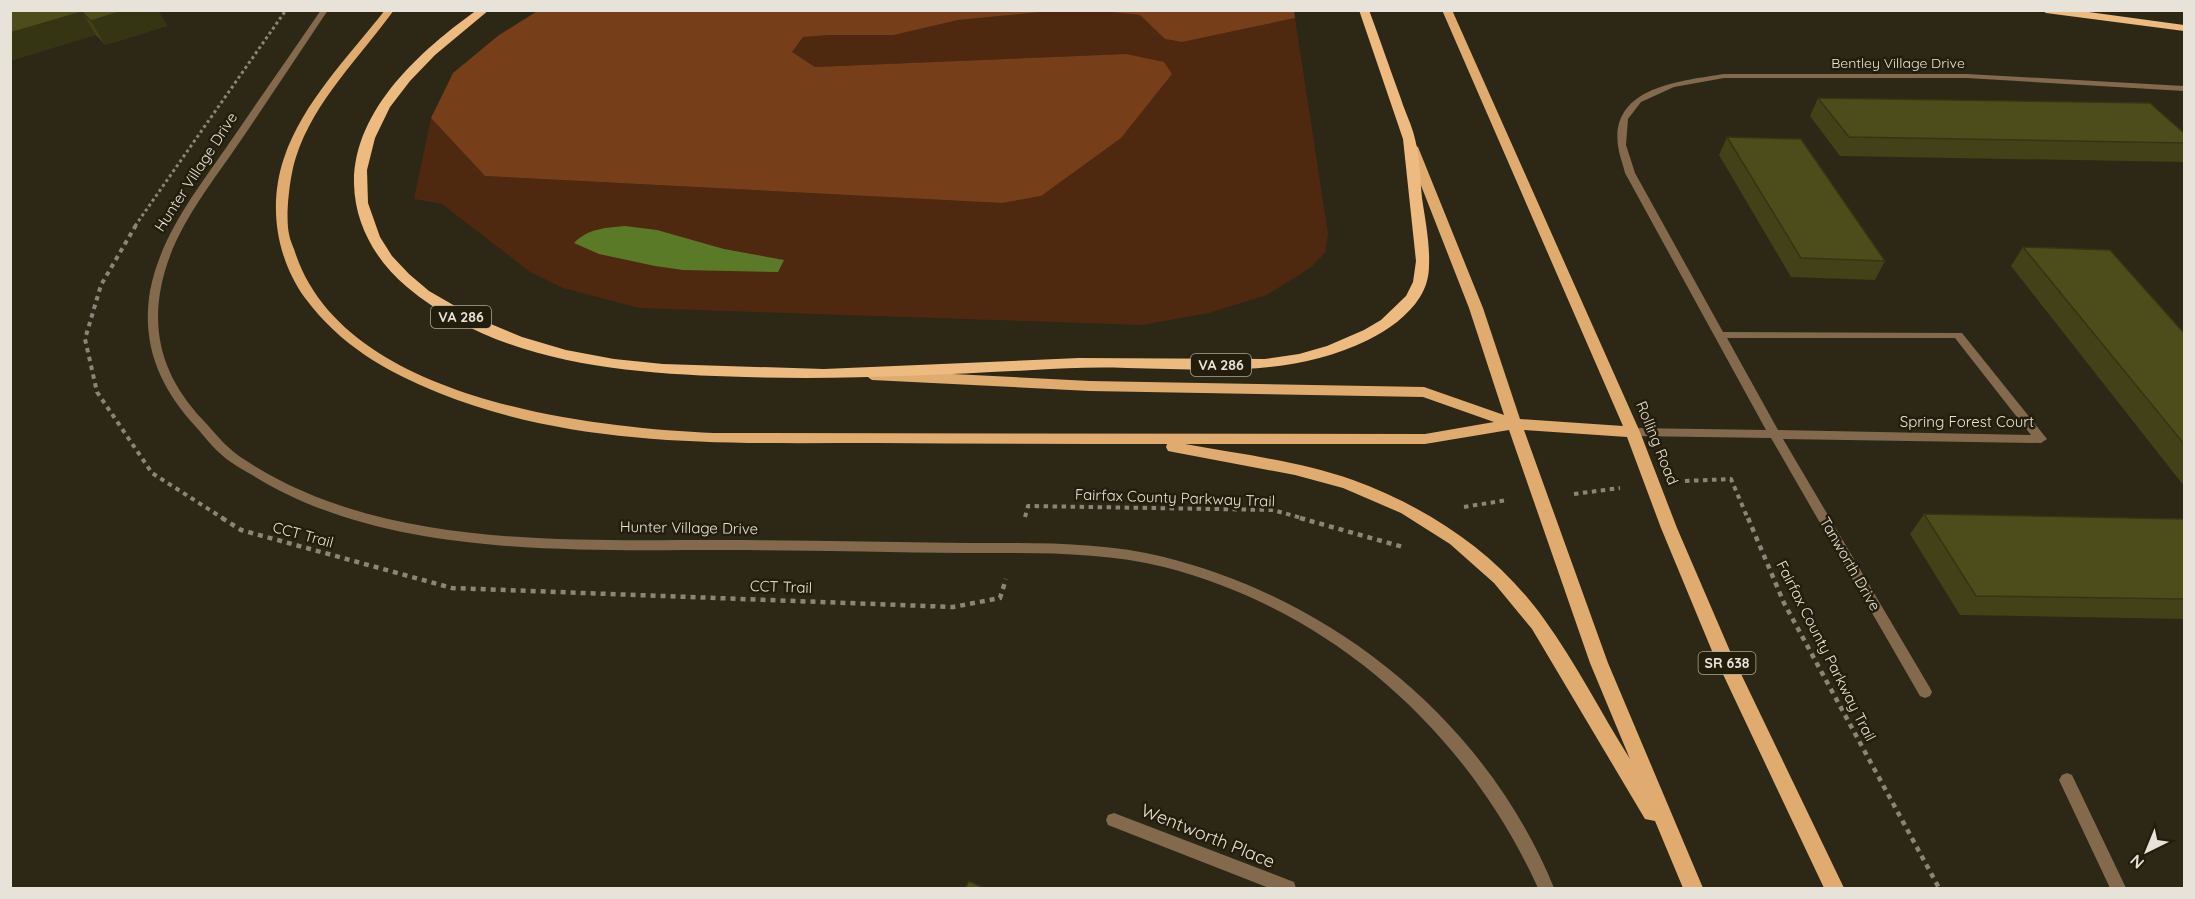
<svg xmlns="http://www.w3.org/2000/svg" width="2195" height="899" viewBox="0 0 2195 899" font-family="Quicksand,sans-serif">
	<style>
		.green { fill: #4f2810 }
		.forest { fill: #763e19 }
		.water { fill: #5b7a28 }
		.lines { fill: none; stroke-linecap: round; stroke-linejoin: round }
		.path-far2 { stroke: #8a8577; stroke-width: 3; stroke-dasharray: 3 3; stroke-linecap: butt }
		.path-far1 { stroke: #8a8577; stroke-width: 4; stroke-dasharray: 4.5 4.5; stroke-linecap: butt }
		.path { stroke: #8a8577; stroke-width: 4.5; stroke-dasharray: 5 5; stroke-linecap: butt }
		.minor { fill: #836a4d; fill-rule: evenodd }
		.tertiary { fill: #836a4d; fill-rule: evenodd }
		.primary { fill: #dfab6f; fill-rule: evenodd }
		.trunk { fill: #edba80; fill-rule: evenodd }
		.wall { fill: #424117 }
		.shaded-wall { fill: #363513 }
		.building { fill: #4d4c1b; stroke: #363513; stroke-width: 1.5 }
		.labels { text-anchor: middle; stroke-width: 5; stroke-linejoin: round; paint-order: stroke }
		.far-street-label { font-size: 14px; fill: #e7e3d8; stroke: #231d0c }
		.shield { fill: #231d0c; stroke: #aca89b; stroke-width: 1.5 }
		.shield-label { font-size: 14px; font-weight: bold; fill: #e7e3d8 }
		.street-label { font-size: 15px; fill: #e7e3d8; stroke: #231d0c }
		.near-street-label { font-size: 18px; fill: #e7e3d8; stroke: #231d0c }
	</style>
	<rect width="100%" height="100%" fill="#2d2716"/>
	<path class="green" d="M1104,10l36,5 25,24 17,3 113,-24 33,216 -3,19 -15,15 -43,27 -58,18 -67,12 -503,-17 -76,-20 -33,-16 -88,-68 -28,-5 17,-81 54,58 517,27 39,-7 85,-142 -311,13 -24,-15 12,-15 27,-2h64l64,-15 94,-9z"/>
	<g class="forest">
		<path d="M539,10l513,1 -94,9 -64,15h-64l-27,2 -11,15 23,15 311,-13 38,8 8,12 -51,64 -80,58 -39,7 -517,-27 -54,-58 22,-45 46,-38z"/>
		<path d="M1294,10l1,8 -113,24 -17,-3 -25,-24 -36,-4z"/>
	</g>
	<path class="water" d="M625,226l32,4 67,19 60,11 -6,12 -95,-2 -28,-4 -56,-12 -25,-11c15,-15 31,-15 51,-17z"/>
	<g class="lines">
		<path class="path-far2" d="M135,226l151,-216"/>
		<g class="path-far1">
			<path d="M136,225l-35,60 -16,54 12,53 55,81 72,46"/>
			<path d="M1685,481l46,-2 17,40"/>
			<path d="M1574,494l46,-6"/>
			<path d="M1464,507l43,-7"/>
			<path d="M1025,517l3,-11 245,4 32,9"/>
		</g>
		<g class="path">
			<path d="M222,518l19,12 211,58 501,19 47,-9 6,-19"/>
			<path d="M1300,518l103,29"/>
			<path d="M1748,518l36,85 155,285"/>
		</g>
		<g class="minor">
			<path d="M1724,74h243l217,12v5l-217,-13h-243l-50,9 -33,15 -13,17 -2,26 9,28 88,159 239,1 85,106 -6,4 -258,-4 147,249 2,4 -2,4 -5,2 -5,-2 -149,-258 -138,-2 -6,-4 6,-4 133,2 -141,-257c-2,-9 -6,-18 -7,-27 -8,-60 64,-65 106,-72zM1727,338h228l76,97 -253,-5z"/>
			<path d="M2067,773l5,2 54,113h-16l-51,-108 3,-5z"/>
			<path d="M1114,813l180,69 2,6h-27l-161,-63 -2,-5 2,-5z"/>
		</g>
		<path class="tertiary" d="M321,10h7c-30,45 -59,89 -89,133 -32,47 -70,92 -79,150 -8,50 9,91 43,127 11,12 22,26 36,36 134,92 318,84 475,84 84,0 167,2 251,3 66,0 135,-2 199,14 172,43 323,166 390,331h-16c-71,-156 -206,-278 -374,-321 -64,-16 -133,-14 -199,-14 -80,-1 -160,-3 -240,-3 -150,0 -336,8 -468,-72 -11,-7 -24,-13 -34,-22 -10,-8 -18,-19 -27,-29 -36,-39 -55,-82 -46,-136 11,-57 48,-102 80,-149 30,-44 61,-88 91,-132z"/>
		<path class="primary" d="M385,10h9c-34,47 -80,91 -98,147 -6,18 -11,58 -7,77 1,7 5,14 7,21 50,144 287,172 417,178l712,1 69,-12 -71,-25 -333,-6 -218,-11 -7,-5 7,-5 218,11 334,6 80,28 -35,-107 -63,-161 6,-3 6,3 65,161 37,111 103,7 -181,-416h10l188,422 37,96 53,123 114,237h-20l-112,-237 -51,-123 -34,-91 -103,-7 84,233 95,225h-20l-28,-67 -10,-2 -113,-190 -38,-46 -44,-39 -49,-31 -58,-25 -48,-13 -122,-23 -5,-1 -2,-4 1,-3c-96,0 -193,0 -290,-1 -148,0 -298,6 -438,-50 -54,-22 -99,-48 -134,-95 -29,-40 -37,-93 -21,-140 19,-56 65,-102 101,-148zM1509,430l81,233 40,96c-29,-46 -54,-96 -86,-140 -47,-66 -115,-111 -191,-139 -54,-19 -113,-26 -168,-36h240z"/>
		<g class="trunk">
			<path d="M477,10h12l-54,45 -25,26 -20,26 -15,31 -8,32 1,33 12,34 12,19 17,18 20,17 45,26 48,20 44,13 48,9 49,5 161,5 255,-11 186,1 34,-5 28,-8 37,-16 17,-10 25,-24 7,-14 3,-21 -13,-122 -44,-129h10c11,30 21,59 32,89 4,13 11,26 14,40 5,18 5,39 7,59 3,21 8,45 7,67 0,12 -3,22 -9,32 -12,19 -32,33 -52,43 -77,38 -159,29 -241,28 -32,-1 -63,0 -94,2 -96,5 -192,10 -288,7 -116,-3 -245,-12 -338,-90 -31,-26 -52,-62 -53,-103 -1,-74 67,-134 123,-174z"/>
			<path d="M2041,10h33l110,15v6l-138,-18z"/>
		</g>
	</g>
	<g class="wall">
		<path d="M10,10h148l9,16 -62,19 -9,-10z"/>
		<path d="M1818,98l366,35v29l-344,-6 -30,-40z"/>
		<path d="M1727,137l158,124 -10,19 -84,-3 -72,-122z"/>
		<path d="M2023,247l161,86v153l-173,-220z"/>
		<path d="M1924,514l260,5v100l-224,-4 -50,-81z"/>
	</g>
	<g class="shaded-wall">
		<path d="M126,10h32l9,16 -62,19 -14,-24z"/>
		<path d="M82,12l14,23 -86,26v-28z"/>
	</g>
	<g class="building">
		<path d="M10,10h116l-35,11 -9,-9 -72,21z"/>
		<path d="M1818,98l332,5 34,30v10l-335,-6z"/>
		<path d="M1727,137l74,2 84,122 -84,-3z"/>
		<path d="M2023,247l87,3 74,83v111z"/>
		<path d="M1924,514l260,5v80l-208,-3z"/>
		<path d="M969,881l15,7h-19z"/>
	</g>
	<g class="labels">
		<g class="far-street-label">
			<text x="1898" y="68">Bentley Village Drive</text>
		</g>
		<g class="shield">
			<rect x="431" y="306" width="60" height="22" rx="4.5"/>
			<rect x="1191" y="354" width="60" height="22" rx="4.5"/>
			<rect x="1698.5" y="652" width="57" height="22" rx="4.5"/>
		</g>
		<g class="shield-label">
			<text x="461" y="322">VA 286</text>
			<text x="1221" y="370">VA 286</text>
			<text x="1727" y="668">SR 638</text>
		</g>
		<g class="street-label">
			<text transform="translate(196 172) rotate(-57)" y="5">Hunter Village Drive</text>
			<text x="1967" y="427">Spring Forest Court</text>
			<text transform="translate(1657 443) rotate(68)" y="5">Rolling Road</text>
			<text transform="translate(1175 498) rotate(2)" y="5">Fairfax County Parkway Trail</text>
			<text transform="translate(689 528) rotate(1)" y="5">Hunter Village Drive</text>
			<text transform="translate(303 535) rotate(15)" y="5">CCT Trail</text>
			<text transform="translate(1850 564) rotate(60)" y="5">Tanworth Drive</text>
			<text transform="translate(781 587) rotate(2)" y="5">CCT Trail</text>
			<text transform="translate(1826 651) rotate(63)" y="5">Fairfax County Parkway Trail</text>
		</g>
		<g class="near-street-label">
			<text transform="translate(1208 836) rotate(22)" y="6">Wentworth Place</text>
		</g>
	</g>
	<rect width="2195" height="899" fill="none" stroke="#e7e3d8" stroke-width="24"/>
	<g transform="translate(2147 851) rotate(223)" stroke="#231d0c" stroke-width="4.5" paint-order="stroke">
	<path d="M0-4.5L10 22L0 15L-10 22Z" fill="#e7e3d8"/>
	<text y="-9" font-size="16" font-weight="bold" text-anchor="middle" fill="#e7e3d8">N</text>
	</g>
</svg>
